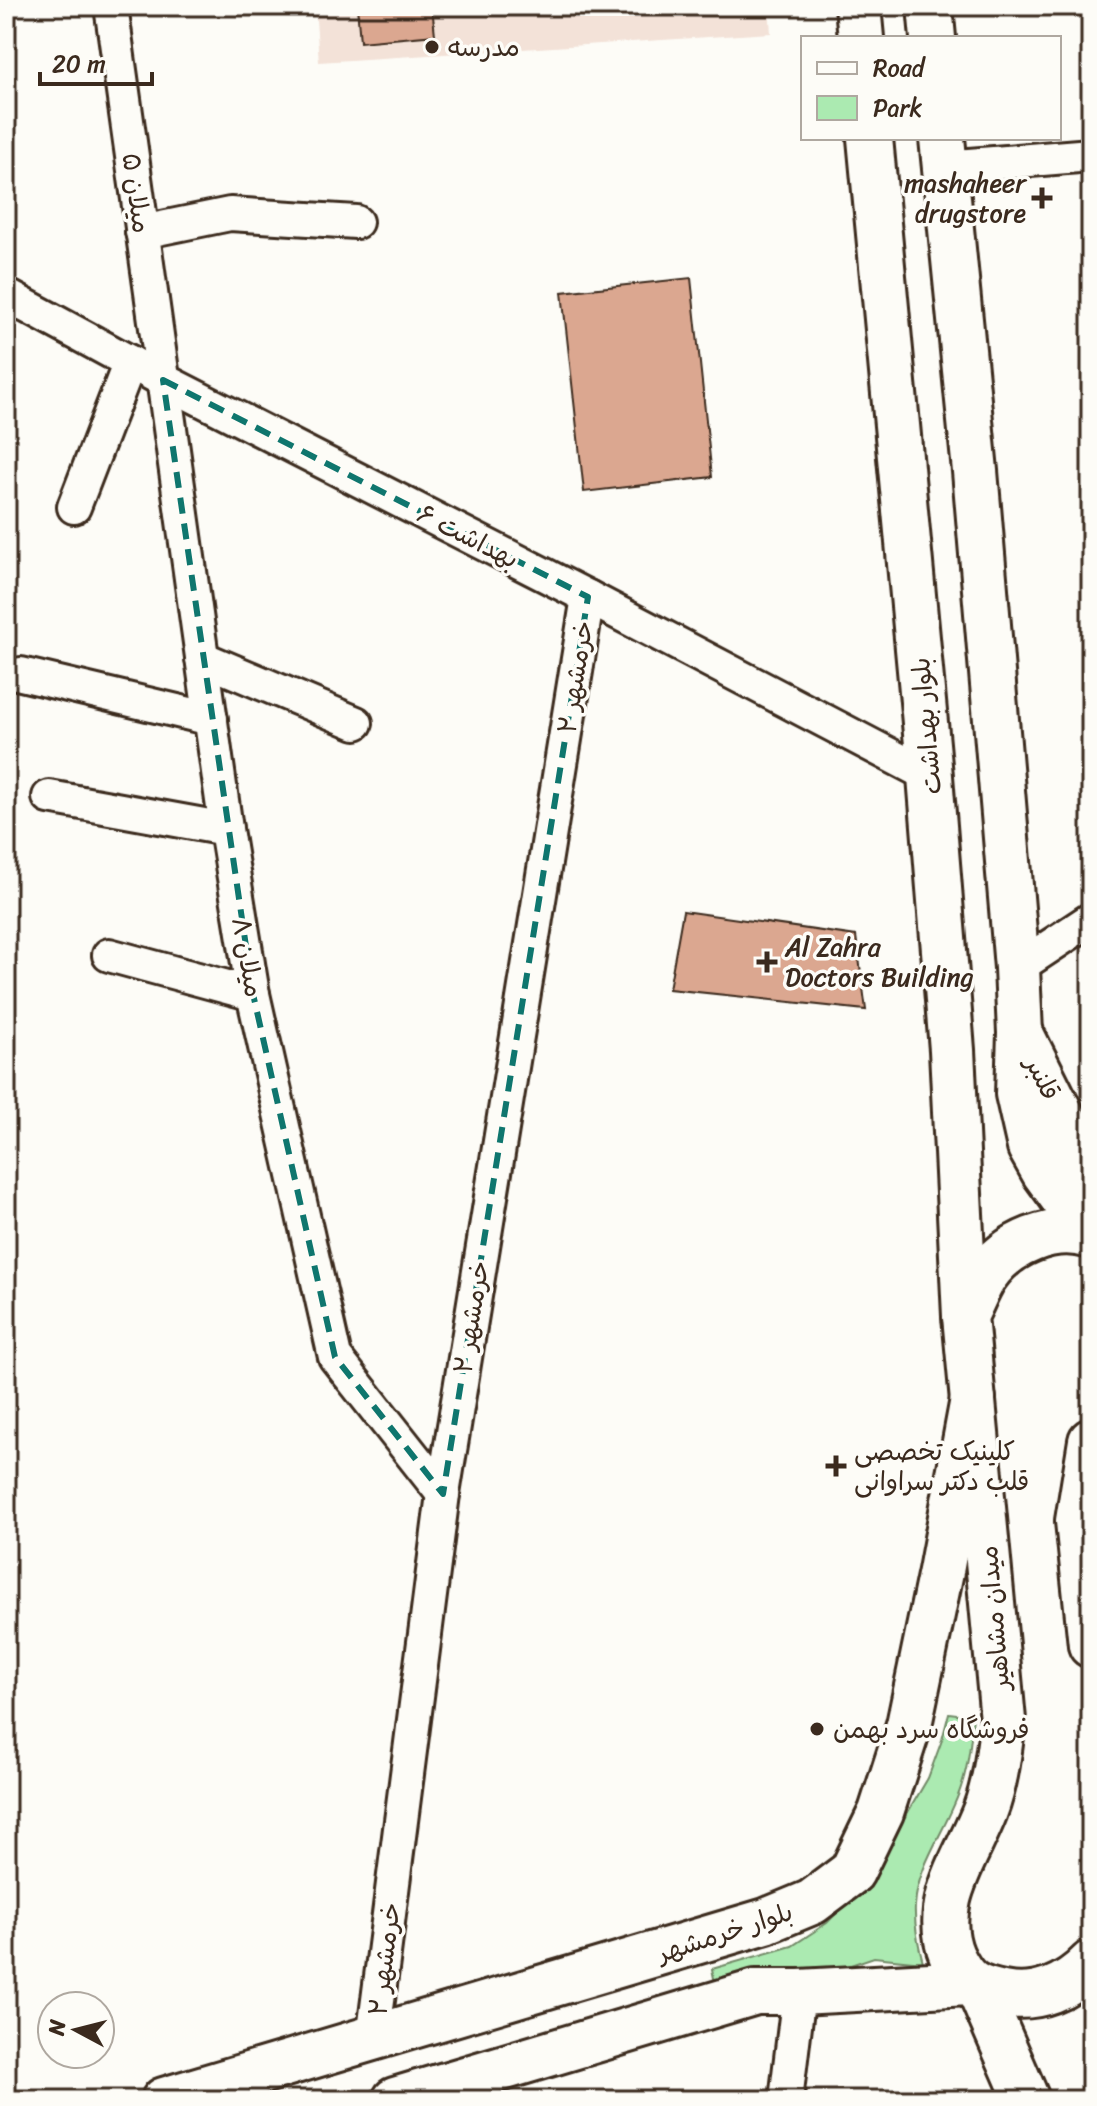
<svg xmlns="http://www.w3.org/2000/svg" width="1097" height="2106" viewBox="0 0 1097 2106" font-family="Sriracha,'Playpen Sans Arabic',sans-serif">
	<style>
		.built { fill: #f3e2d8 }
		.green { fill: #abeab1; stroke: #738a68; stroke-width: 2 }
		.building { fill: #dba790; stroke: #3b2a1e; stroke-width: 2 }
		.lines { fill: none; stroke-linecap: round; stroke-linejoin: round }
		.minor-casing { stroke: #3b2a1e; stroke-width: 38 }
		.secondary-casing { stroke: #3b2a1e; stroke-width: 50 }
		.minor { stroke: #fdfcf7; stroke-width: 32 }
		.secondary { stroke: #fdfcf7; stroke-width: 44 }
		.marked { fill: none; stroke: #0f766e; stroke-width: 6; stroke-dasharray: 16 10; stroke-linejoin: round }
		.poi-dot { fill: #3b2a1e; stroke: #fdfcf7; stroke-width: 3 }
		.labels { text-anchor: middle; stroke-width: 7; stroke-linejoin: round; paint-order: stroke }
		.poi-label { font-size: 26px; fill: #3b2a1e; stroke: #fdfcf7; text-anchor: start }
		.street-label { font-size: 26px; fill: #3b2a1e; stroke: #fdfcf7 }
	</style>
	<rect width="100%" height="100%" fill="#fdfcf7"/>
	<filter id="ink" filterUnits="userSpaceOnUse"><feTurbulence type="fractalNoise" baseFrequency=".0125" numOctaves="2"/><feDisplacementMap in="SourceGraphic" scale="16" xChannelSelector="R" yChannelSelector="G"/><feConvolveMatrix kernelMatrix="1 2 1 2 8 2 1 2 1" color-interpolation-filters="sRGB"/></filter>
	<g filter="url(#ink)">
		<path class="built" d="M315,6h454l2,27 -452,29z"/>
		<path class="green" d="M949,1713l24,3c-2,23 -4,46 -11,68 -12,41 -45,79 -47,122 -1,19 3,38 8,56l-49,-5 -53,18 -106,8 -3,-14 80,-23 35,-23 29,-30 25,-35 47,-80 14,-38z"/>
		<g class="building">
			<path d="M357,6h75l3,29 -75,7z"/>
			<path d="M691,278l21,199 -128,15 -22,-200z"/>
			<path d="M683,911l173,25 10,74 -197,-21z"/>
		</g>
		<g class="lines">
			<defs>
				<g id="minor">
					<path d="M111,6l115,823 27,165 82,363 108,137"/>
					<path d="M944,167l147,-12"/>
					<path d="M142,232l88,-18 126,8"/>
					<path d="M6,295l157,85 425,217 342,179"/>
					<path d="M74,507l56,-145"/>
					<path d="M202,658l154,65"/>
					<path d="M21,674l190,45"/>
					<path d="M49,797l177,32"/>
					<path d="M109,955l144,39"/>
					<path d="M1017,968l74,-49"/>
					<path d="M373,2039l70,-545 145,-897"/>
					<path d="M786,2100l13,-108"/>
				</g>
				<g id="secondary">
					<path d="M858,6l3,32"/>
					<path d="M930,6l3,32"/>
					<path d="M870,138l60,638 22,274 13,266"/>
					<path d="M942,138l33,333 42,497 3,65 -2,61 12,53 14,25 45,62"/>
					<path d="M1022,1036l51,102 18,26"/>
					<path d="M1091,1236c-38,-12 -84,7 -106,40 -8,12 -13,27 -20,40l38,404c-4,31 -7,62 -18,91 -18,47 -55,92 -33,145 13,27 22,32 51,38 34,7 65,-7 88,-31"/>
					<path d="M1091,1441l-13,80 13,124"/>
					<path d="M978,1987l49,113"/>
					<path d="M164,2100l602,-179 46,-19 40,-30 29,-60 28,-87 32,-154 32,-172"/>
					<path d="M395,2100l361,-108h43l170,-9"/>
				</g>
			</defs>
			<use href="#minor" class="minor-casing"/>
			<use href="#secondary" class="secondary-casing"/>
			<use href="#minor" class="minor"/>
			<use href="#secondary" class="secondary"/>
		</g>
	</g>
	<path class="marked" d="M163,380l425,217 -145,897 -108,-137 -82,-363z"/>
	<g class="poi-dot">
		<circle cx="432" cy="47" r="8"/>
		<path d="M1038 186h8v8h8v8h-8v8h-8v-8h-8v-8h8z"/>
		<path d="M763 950h8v8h8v8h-8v8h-8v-8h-8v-8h8z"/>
		<path d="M832 1454h8v8h8v8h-8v8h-8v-8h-8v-8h8z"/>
		<circle cx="817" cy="1729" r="8"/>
	</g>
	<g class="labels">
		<g class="poi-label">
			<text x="448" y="56">مدرسه</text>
			<text x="1026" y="192" text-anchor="end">mashaheer<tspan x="1026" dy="30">drugstore</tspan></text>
			<text x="785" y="956">Al Zahra<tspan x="785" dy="30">Doctors Building</tspan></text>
			<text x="854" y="1460">کلینیک تخصصی<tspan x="854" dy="30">قلب دکتر سراوانی</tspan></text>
			<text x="833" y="1738">فروشگاه سرد بهمن</text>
		</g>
		<g class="street-label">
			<text transform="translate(137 193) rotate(82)" y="9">میلان ۵</text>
			<text transform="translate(468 536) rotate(27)" y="9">بهداشت ۶</text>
			<text transform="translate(575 677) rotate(-81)" y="9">خرمشهر ۲</text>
			<text transform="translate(926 726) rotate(-95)" y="9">بلوار بهداشت</text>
			<text transform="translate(248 957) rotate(80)" y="9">میلان ۸</text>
			<text transform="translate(1043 1078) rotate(63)" y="9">قلنبر</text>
			<text transform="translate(471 1317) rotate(-81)" y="9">خرمشهر ۲</text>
			<text transform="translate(994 1618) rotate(-95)" y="9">میدان مشاهیر</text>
			<text transform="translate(725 1932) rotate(-18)" y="9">بلوار خرمشهر</text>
			<text transform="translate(384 1959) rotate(-83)" y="9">خرمشهر ۲</text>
		</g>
	</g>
	<rect width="1097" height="2106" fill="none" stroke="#fdfcf7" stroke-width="32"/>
	<rect x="16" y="16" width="1065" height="2074" fill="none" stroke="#3b2a1e" stroke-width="3" filter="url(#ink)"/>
	<rect x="801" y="36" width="260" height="104" fill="#fdfcf7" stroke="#afa8a0" stroke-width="2"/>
	<rect x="817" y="62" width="40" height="12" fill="#fdfcf7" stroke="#afa8a0" stroke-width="2"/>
	<text x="873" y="76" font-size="24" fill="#3b2a1e">Road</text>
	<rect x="817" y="96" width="40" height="24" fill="#abeab1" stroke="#afa8a0" stroke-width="2"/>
	<text x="873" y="116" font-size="24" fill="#3b2a1e">Park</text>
	<g transform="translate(76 2030) rotate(277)"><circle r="38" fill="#fdfcf7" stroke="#afa8a0" stroke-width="2"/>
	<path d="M0-6L14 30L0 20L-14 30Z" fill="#3b2a1e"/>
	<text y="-12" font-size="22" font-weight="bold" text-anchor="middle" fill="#3b2a1e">N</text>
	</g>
	<path d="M40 72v12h112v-12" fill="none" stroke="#3b2a1e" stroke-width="4"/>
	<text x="52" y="72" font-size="24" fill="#3b2a1e" stroke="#fdfcf7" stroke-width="6" paint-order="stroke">20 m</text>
</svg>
